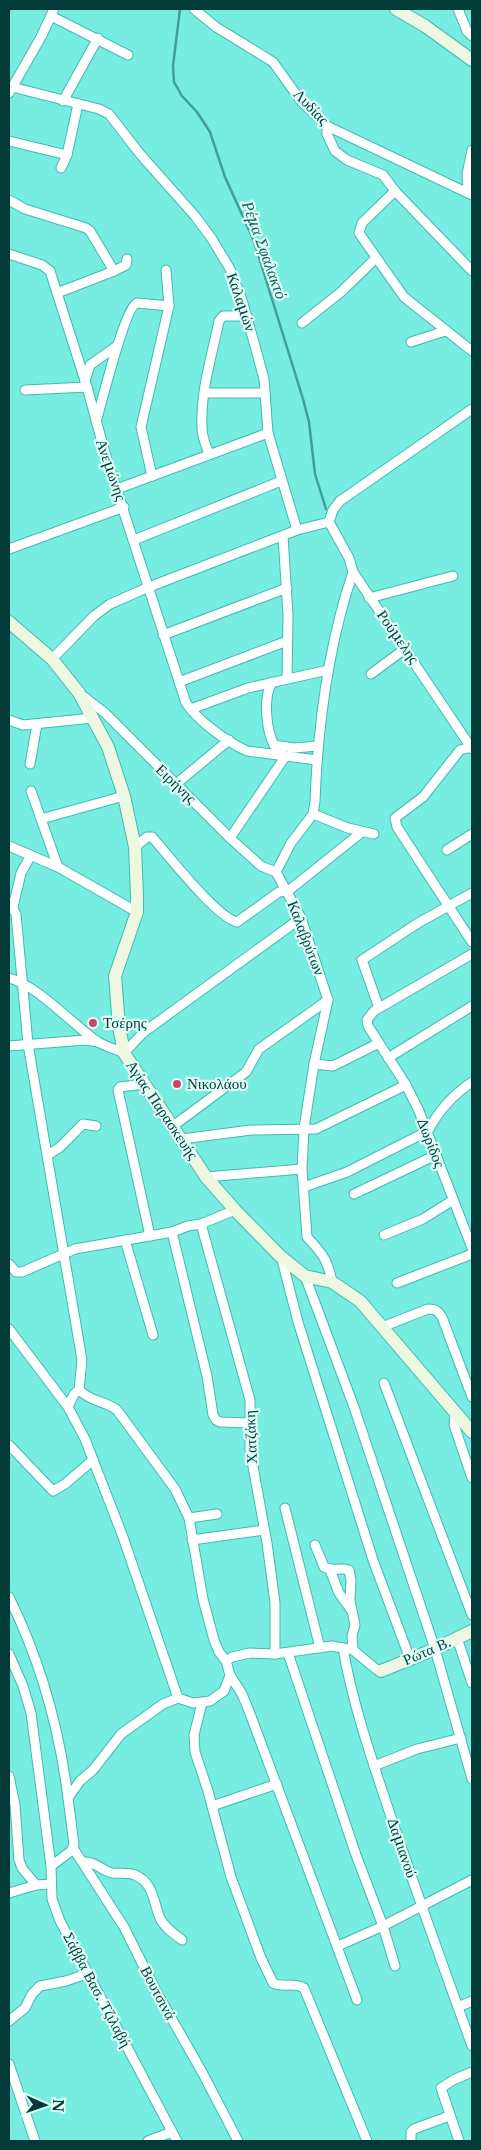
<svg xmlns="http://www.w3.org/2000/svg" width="481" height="2150" viewBox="0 0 481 2150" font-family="'Libre Baskerville',serif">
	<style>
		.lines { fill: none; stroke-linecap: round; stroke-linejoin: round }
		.stream { stroke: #429f97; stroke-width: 2.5 }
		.street-casing { stroke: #40bbb1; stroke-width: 11 }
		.secondary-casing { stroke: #40bbb1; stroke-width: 14 }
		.street { stroke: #fff; stroke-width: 9 }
		.secondary { stroke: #eef7e2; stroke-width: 12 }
		.poi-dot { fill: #d1426b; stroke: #defdf9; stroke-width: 2 }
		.labels { text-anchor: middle; stroke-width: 4.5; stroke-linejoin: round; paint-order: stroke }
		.street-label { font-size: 15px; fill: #013a36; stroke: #defdf9 }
		.poi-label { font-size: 15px; fill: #013a36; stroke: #defdf9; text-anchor: start }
		.water-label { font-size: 16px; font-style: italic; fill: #14615b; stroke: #defdf9 }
	</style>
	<rect width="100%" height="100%" fill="#77ece1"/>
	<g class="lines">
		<path class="stream" d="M180,9l-7,57 1,16 8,14 15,16 13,20 15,45 29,64 49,158 6,23 6,52 11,35"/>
		<defs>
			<g id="street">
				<path d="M194,9l22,18 57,35 28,39 26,25 145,69"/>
				<path d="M458,9l9,22 5,5"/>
				<path d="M51,16l77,39"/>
				<path d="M12,87l87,22 10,5 31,40 55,62 17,23 18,30 12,31 13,46 9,33 4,54 29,97"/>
				<path d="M9,93l32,-56 13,-28"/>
				<path d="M63,101l35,-63"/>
				<path d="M327,126v8l8,17 12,9 36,15 12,16 77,80"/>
				<path d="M9,141l58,14"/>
				<path d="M61,168l6,-13 11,-51"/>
				<path d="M395,191l-33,32 -3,10 45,64 68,54"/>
				<path d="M468,193l-1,-19 5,-24"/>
				<path d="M9,200l16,9 61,19 4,3 24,40 -57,22"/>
				<path d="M9,254l33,11 8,6 37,116 20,73 79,243c12,18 41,39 61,48l70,9"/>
				<path d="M114,271l12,-6 1,-6"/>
				<path d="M302,323l39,-31 35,-34"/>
				<path d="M411,342l34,-11"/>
				<path d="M85,381l5,-16 27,-19"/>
				<path d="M25,390l62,-3"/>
				<path d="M205,393h60"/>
				<path d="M96,422c5,-17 29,-115 41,-119l32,3"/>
				<path d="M209,454c-3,-8 -7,-17 -7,-26 -2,-35 10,-73 17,-107l4,-5h24"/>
				<path d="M152,476l-11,-49 28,-121 -3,-36"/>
				<path d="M117,489l151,-56"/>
				<path d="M329,522l20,36 4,14 119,177"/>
				<path d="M329,522l4,-12 7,-9 132,-92"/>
				<path d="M283,536l5,79 -1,64"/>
				<path d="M134,540l147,-59"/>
				<path d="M9,549l115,-42"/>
				<path d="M369,598l84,-22"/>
				<path d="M163,635l124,-47"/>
				<path d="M52,659l42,-43 16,-12 39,-17 148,-57 32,-8"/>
				<path d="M371,674l35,-26"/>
				<path d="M179,682l108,-41"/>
				<path d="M83,696l22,17 125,125 31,28 15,6"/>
				<path d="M191,709l57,-21 80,-18"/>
				<path d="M9,720l14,5 70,-7"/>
				<path d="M274,745l20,3 24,-2"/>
				<path d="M472,747l-12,3 -37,47 -28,21 2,9 75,115"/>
				<path d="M30,764l7,-40"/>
				<path d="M176,784l53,-44"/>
				<path d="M31,791l10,28 83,-23"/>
				<path d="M313,814l35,14 26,6"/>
				<path d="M41,819l17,48"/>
				<path d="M230,838l55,-81c-4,-4 -8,-7 -11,-12 -8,-16 -11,-47 -2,-63"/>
				<path d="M9,846l49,21 79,45"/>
				<path d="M135,847l12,-10h5c17,19 63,79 85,85l42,-30 9,-1 74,-59"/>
				<path d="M447,850l25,-16"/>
				<path d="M276,872l25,46 27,82 -14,64 -10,64 -2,41 5,68c15,16 21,23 25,45"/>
				<path d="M276,872l15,-29 22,-29 2,-13c3,-78 13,-155 38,-229"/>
				<path d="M9,902l7,12 12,130 54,316 -3,30 -5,4 -6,13"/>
				<path d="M13,907l8,-34 10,-18"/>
				<path d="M472,954l-98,57 -7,9 1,6 38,59 13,26 53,137"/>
				<path d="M9,978c28,7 64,47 89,64 8,5 18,7 26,11l20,-21 157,-114"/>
				<path d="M379,1008l-17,-48 56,-37 54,-30"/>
				<path d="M9,1046l76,-6 13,2"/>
				<path d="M388,1058l84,-52"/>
				<path d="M314,1064l19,2 46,-23"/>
				<path d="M145,1084l-25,3 -2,3 32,146"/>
				<path d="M173,1126l73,-54 13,-23 69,-49"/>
				<path d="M182,1139l69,-9 65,-1 90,-44"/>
				<path d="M48,1155l12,-8 23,-23 13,2"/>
				<path d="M206,1177l96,-8"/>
				<path d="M304,1187l43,-15 81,-41c10,-19 26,-37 44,-49"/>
				<path d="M354,1194l82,-39"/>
				<path d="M201,1224l49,176v50l17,93 8,60v51"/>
				<path d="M172,1232l35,144 6,39 3,5 4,2 30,1"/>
				<path d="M384,1235l39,-16 30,-19"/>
				<path d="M125,1240l28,95"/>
				<path d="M281,1256l17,66 75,238 37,99"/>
				<path d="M9,1264l7,8h6l53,-23 97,-17 16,-6 13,-2 34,-14"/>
				<path d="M305,1276l49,131 81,242 37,130"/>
				<path d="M397,1283l75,-29"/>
				<path d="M382,1327l46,-18c8,0 10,2 14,8l30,80"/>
				<path d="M9,1329l59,78 17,32 38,98 55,161"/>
				<path d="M384,1383l88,232"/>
				<path d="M79,1390c14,13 24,10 38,20l58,79 14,29 14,81 11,41 5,12 7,9 4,14 -6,16 -14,10 -17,2 -15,-5 -15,6 -42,30 -28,36 -13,11 -12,17 6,47 -3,6 -20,15 1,33 8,22 117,220"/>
				<path d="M455,1412l-1,13 18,53"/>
				<path d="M9,1445l44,46 12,-7 28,-24"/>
				<path d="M285,1508l35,140"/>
				<path d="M189,1518l28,-4"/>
				<path d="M192,1540l72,-10"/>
				<path d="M315,1545l9,22c9,5 16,0 25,3l2,10 -1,21 5,24 -3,11 1,14"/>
				<path d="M330,1570l9,23 13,18"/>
				<path d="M9,1597c32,65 50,129 59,201"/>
				<path d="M457,1638l15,45"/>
				<path d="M343,1648c9,53 27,106 44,157 27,81 56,161 85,241"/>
				<path d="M288,1653l68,202 27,71 12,40"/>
				<path d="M9,1654l14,32 8,27 20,153"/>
				<path d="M226,1661l6,-4 18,-4 25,1 57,-8 21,4 23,19 5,2"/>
				<path d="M230,1675l12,19 7,17 108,289"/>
				<path d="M202,1703l-8,32 1,17 13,39 23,86 30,81 12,25c9,5 21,-1 31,5l63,153"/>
				<path d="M374,1766l43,-17 44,-11"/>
				<path d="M9,1776l6,29 4,55 3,8 14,17"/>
				<path d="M212,1806l65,-22"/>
				<path d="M73,1848l51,79 33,66 45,79 36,69"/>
				<path d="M83,1862c12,-1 18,8 29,11 8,1 16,-1 23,2 19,8 18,27 25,43 4,9 14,16 22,22"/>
				<path d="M9,1893l27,-8 15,-1"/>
				<path d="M338,1946l45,-20 89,-46"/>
				<path d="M458,2007l14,-6"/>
				<path d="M9,2021l16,-13 7,-14 8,-8 26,-5 23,-8"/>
				<path d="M9,2064l26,77"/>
				<path d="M148,2141l24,-9"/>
				<path d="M411,2141v-9l3,-3 35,-13"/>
				<path d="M459,2141l-18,-53 12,-8 19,-8"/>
			</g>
			<g id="secondary">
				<path d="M396,9l29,17 47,34"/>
				<path d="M9,622l43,37 27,34 29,54 16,49 11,51 2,49v16l-22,64 4,50 5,27 82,124 29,33 45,46 25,20 27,6 28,19 112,131"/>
				<path d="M381,1671l54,-22 37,-18"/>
			</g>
		</defs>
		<use href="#street" class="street-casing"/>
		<use href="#secondary" class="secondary-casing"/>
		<use href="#street" class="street"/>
		<use href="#secondary" class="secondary"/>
	</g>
	<g class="poi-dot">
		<circle cx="93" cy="1023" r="5"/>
		<circle cx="177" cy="1084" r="5"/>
	</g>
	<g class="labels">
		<g class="street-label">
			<text transform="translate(311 107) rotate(46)" y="5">Λυδίας</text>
			<text transform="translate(241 302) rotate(71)" y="5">Καλαμών</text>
			<text transform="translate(111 470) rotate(71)" y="5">Ανεμώνης</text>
			<text transform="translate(398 637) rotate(55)" y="5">Ρούμελης</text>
			<text transform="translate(176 784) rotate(44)" y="5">Ειρήνης</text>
			<text transform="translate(306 938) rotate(69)" y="5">Καλαβρύτων</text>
			<text transform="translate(162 1110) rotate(56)" y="5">Αγίας Παρασκευής</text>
			<text transform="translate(431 1143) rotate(69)" y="5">Δωρίδος</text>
			<text transform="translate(251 1437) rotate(-92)" y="5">Χατζάκη</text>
			<text transform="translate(427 1651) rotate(-23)" y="5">Ρώτα Β.</text>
			<text transform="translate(402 1848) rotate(71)" y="5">Δαμιανού</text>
			<text transform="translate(97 1990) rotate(62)" y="5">Σάββα Βασ. Τζιλαβή</text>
			<text transform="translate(158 1993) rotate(62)" y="5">Βουτσινά</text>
		</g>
		<g class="poi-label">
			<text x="103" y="1028">Τσέρης</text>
			<text x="187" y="1089">Νικολάου</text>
		</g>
		<g class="water-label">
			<text transform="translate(265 250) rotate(70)" y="6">Ρέμα Σφαλακτό</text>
		</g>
	</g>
	<rect width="481" height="2150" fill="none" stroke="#013a36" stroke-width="20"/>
	<g transform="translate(45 2105) rotate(92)" stroke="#defdf9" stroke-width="4" paint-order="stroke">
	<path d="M0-4L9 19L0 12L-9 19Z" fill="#013a36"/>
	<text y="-8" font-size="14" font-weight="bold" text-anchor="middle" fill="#013a36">N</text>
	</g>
</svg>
